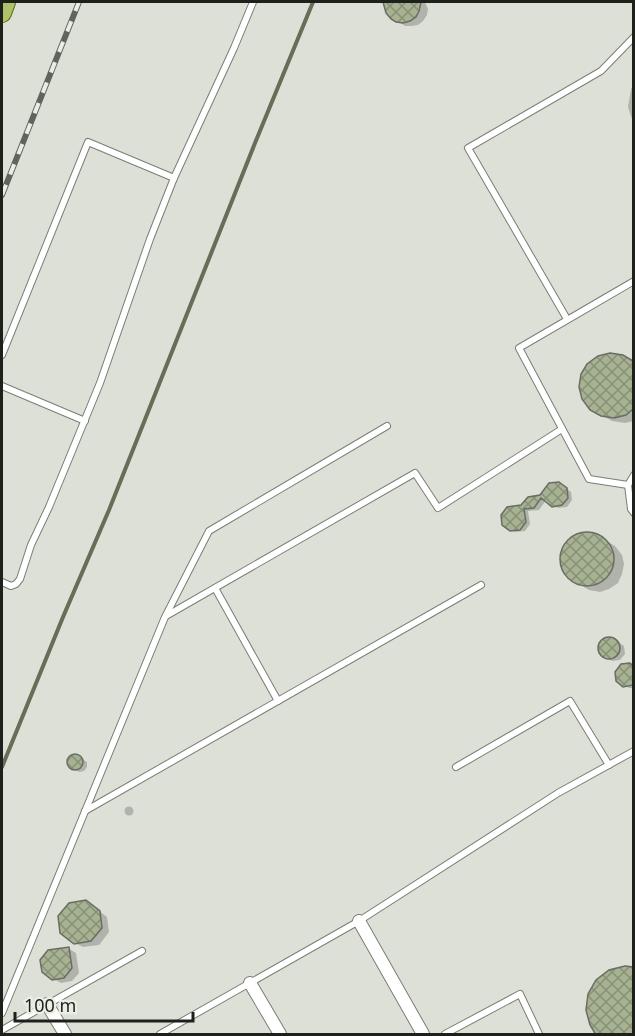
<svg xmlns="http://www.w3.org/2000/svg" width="635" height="1036" viewBox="0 0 635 1036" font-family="'Noto Sans',sans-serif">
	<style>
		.shadow { fill: #0003 }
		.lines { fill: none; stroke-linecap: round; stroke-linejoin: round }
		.stream { stroke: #666e58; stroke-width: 4 }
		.building { fill: url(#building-cross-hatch); stroke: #696d64; stroke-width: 1.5 }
		.lane-casing { stroke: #7b7e75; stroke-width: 8 }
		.street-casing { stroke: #7b7e75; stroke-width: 14 }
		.primary-casing { stroke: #586f0f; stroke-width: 20 }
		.lane { stroke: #fff; stroke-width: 6 }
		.street { stroke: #fff; stroke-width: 12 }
		.primary { stroke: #adc26b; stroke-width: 18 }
		.rail-casing { stroke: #61635d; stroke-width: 6 }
		.rail { stroke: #e9ede3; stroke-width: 4; stroke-dasharray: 11; stroke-linecap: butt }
	</style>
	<defs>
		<pattern id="building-cross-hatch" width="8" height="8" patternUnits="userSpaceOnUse" patternTransform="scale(1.5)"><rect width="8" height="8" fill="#a6b292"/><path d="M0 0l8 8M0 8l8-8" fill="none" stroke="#879076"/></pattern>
	</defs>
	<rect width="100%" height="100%" fill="#dce0d6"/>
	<g class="shadow">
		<path d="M387,2h38l3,7 -1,6 -4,6 -5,4 -6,1h-7l-13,-9 -6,-11z"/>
		<path d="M634,84v42l-6,-19 3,-18z"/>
		<path d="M622,356l12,6v59l-9,2 -13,-2 -21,-12z"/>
		<path d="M564,486l7,6 1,8 -5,7 -9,1 -12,-8 -7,10 -11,1 2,13 -5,7 -9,1 -5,-2 11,-23z"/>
		<path d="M585,533l11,2 19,11 7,9 2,9 -2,10 -4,9 -9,6 -9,3 -11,-2 -19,-11 -7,-9 -2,-9 1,-10 5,-9 9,-6z"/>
		<path d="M612,638l12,8 1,8 -5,6 -8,1 -12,-8 -1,-8 5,-6z"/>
		<path d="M629,665l5,2v21h-5l-5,-3z"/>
		<path d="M77,756l10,6v5l-3,4 -5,1 -10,-6v-5l3,-4z"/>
		<circle cx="129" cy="811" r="4.5"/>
		<path d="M94,907l13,10 2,15 -10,13 -16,2 -8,-4z"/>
		<path d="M69,949l7,4 3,20 -7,8 -11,2 -9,-5z"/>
		<path d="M625,967l9,1v66h-36z"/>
	</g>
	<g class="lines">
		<path class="stream" d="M2,767l61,-150 46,-107 146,-367 58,-141"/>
	</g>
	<g class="building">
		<path d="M383,2h38l-2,9 -3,6 -6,4 -7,2 -7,-1 -5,-3 -5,-6z"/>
		<path d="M610,353l13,2 10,6v48l-7,6 -12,3 -13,-2 -11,-6 -8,-11 -3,-12 2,-13 6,-10 11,-8z"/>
		<path d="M559,482l8,6 1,10 -6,7 -10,2 -11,-9 -7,10 -10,1 2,13 -6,8 -10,1 -8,-6 -1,-10 6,-8 14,-2 7,-8 12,-2 9,-12z"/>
		<circle cx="587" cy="559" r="27"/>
		<circle cx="609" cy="648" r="11"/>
		<path d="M630,663l3,3v19l-10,2 -7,-6 -1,-9 6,-8z"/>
		<circle cx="75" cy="762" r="8"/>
		<path d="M86,900l14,11 2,17 -11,13 -17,3 -14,-11 -2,-17 11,-13z"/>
		<path d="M69,947l3,21 -8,10 -12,2 -10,-8 -2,-12 8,-10z"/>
		<path d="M625,966l8,1v68h-37l-6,-10 -4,-15 2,-16 8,-14 13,-10z"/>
	</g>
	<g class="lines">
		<defs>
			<g id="lane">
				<path d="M567,319l-99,-171 133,-77 33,-34"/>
				<path d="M2,355l86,-213 86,36"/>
				<path d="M2,386l83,35"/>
				<path d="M634,475l-6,10 3,24 3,4"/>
				<path d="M628,485l-39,-6 -70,-131 115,-67"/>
				<path d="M2,582l9,4 5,-2 4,-5 11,-34 18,-38 51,-124 50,-144 24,-61 60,-130 19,-46"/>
				<path d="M215,588l63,113"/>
				<path d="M166,616l249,-143 23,35 124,-79"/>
				<path d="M456,767l114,-66 39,64"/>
				<path d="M85,811l396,-226"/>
				<path d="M2,1013l163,-396 44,-86 178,-105"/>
				<path d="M2,1030l140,-79"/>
				<path d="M160,1034l199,-113 199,-128 76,-42"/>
				<path d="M445,1034l75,-40 19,40"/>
			</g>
			<g id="street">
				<path d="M359,921l64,113"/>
				<path d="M250,983l30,51"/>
				<path d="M47,1004l18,30"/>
			</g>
			<path id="primary" d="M2,13l4,-11"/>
		</defs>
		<use href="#lane" class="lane-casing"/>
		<use href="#street" class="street-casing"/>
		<use href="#primary" class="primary-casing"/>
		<use href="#lane" class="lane"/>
		<use href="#street" class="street"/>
		<use href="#primary" class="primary"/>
		<defs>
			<path id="rail" d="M2,195l77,-193"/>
		</defs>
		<use href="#rail" class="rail-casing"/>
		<use href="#rail" class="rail"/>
	</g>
	<rect width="635" height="1036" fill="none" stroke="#1e201c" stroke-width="6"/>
	<path d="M15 1012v9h178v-9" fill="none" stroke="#1e201c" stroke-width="3"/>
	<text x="24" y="1012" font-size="18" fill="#1e201c" stroke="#e9ede3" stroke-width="4.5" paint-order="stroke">100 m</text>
</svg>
